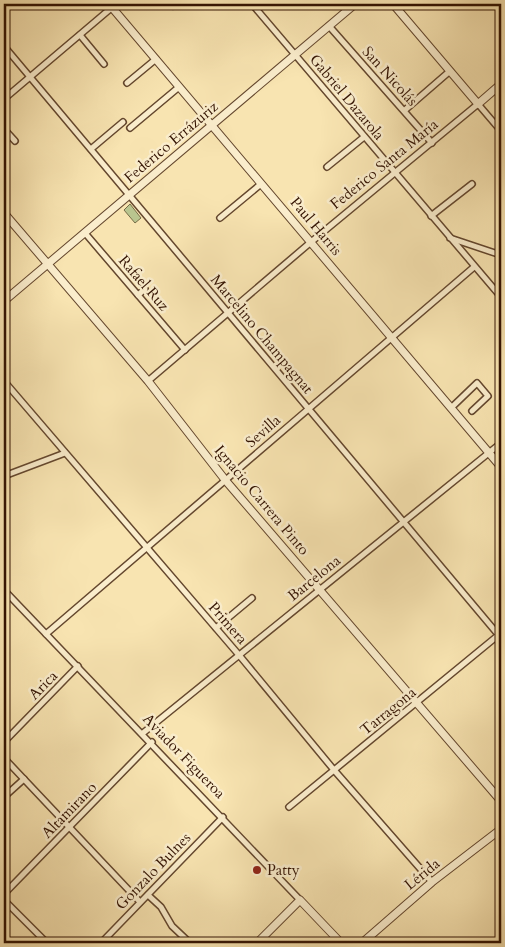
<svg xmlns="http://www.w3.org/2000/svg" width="505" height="947" viewBox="0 0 505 947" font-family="Cardo,serif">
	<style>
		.green { fill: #b9c58f; stroke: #766c48 }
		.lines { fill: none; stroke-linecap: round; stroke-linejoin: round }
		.stream { stroke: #737a66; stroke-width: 2 }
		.minor-casing { stroke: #64472e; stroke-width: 8 }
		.tertiary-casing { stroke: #64472e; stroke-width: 9 }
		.minor { stroke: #faedcc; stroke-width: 5 }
		.tertiary { stroke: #faedcc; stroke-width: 7 }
		.poi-dot { fill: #8f2418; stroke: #faedcc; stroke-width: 2 }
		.labels { text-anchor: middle; stroke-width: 5; stroke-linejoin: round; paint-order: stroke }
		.street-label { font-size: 15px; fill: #331302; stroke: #faedcc }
		.poi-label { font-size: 15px; fill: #331302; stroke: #faedcc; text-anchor: start }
	</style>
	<rect width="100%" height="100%" fill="#f8e4b1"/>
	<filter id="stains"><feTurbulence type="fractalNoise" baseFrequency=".004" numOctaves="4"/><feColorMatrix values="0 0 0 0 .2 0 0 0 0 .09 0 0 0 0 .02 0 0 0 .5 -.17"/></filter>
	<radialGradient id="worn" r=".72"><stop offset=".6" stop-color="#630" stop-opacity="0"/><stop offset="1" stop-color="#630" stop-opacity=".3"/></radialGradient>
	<path class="green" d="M130,204l11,14 -6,5 -11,-13z"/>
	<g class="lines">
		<path class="stream" d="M493,4l8,10"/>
		<defs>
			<g id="minor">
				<path d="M171,4l2,2"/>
				<path d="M252,4l249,293"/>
				<path d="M329,26l103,117"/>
				<path d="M80,35l24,29"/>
				<path d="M4,46l497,592"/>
				<path d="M127,83l29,-24"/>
				<path d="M4,99l112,-95"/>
				<path d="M405,110l45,-39"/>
				<path d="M130,128l49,-41"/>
				<path d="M4,129l11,12"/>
				<path d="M91,149l32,-27"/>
				<path d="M327,167l37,-30"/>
				<path d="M431,216l41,-32"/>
				<path d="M220,218l41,-34"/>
				<path d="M85,233l100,117"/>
				<path d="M450,238l51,17"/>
				<path d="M138,295l7,-6"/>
				<path d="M4,381l235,274 95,115 98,112"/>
				<path d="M148,381l163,-139 167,-138 23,27"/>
				<path d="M451,408l26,-25 11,13 -16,15"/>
				<path d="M4,476l61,-23"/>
				<path d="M4,590l296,310"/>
				<path d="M216,628l36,-30"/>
				<path d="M46,634l428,-367"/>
				<path d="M143,733l358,-290"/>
				<path d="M4,742l74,-76"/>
				<path d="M4,758l136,144"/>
				<path d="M4,797l20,-18"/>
				<path d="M289,807l212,-174"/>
				<path d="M4,894l148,-152"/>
				<path d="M148,895l13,12 11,19 18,17"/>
				<path d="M4,900l43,43"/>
				<path d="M101,943l122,-126"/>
			</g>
			<g id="tertiary">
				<path d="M109,4l392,463"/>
				<path d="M393,4l85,100 23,-20"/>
				<path d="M4,213l144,168 78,100 275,320"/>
				<path d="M4,301l351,-297"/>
				<path d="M257,943l43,-43 41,43"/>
				<path d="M362,943l70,-61 69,-53"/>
			</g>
		</defs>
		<use href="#minor" class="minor-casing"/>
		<use href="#tertiary" class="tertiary-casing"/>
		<use href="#minor" class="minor"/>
		<use href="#tertiary" class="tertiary"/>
	</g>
	<circle class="poi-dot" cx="257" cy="870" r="5"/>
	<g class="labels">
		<g class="street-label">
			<text transform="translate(390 76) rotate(48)" y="5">San Nicolás</text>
			<text transform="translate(347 97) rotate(50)" y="5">Gabriel Dazarola</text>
			<text transform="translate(171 142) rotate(-40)" y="5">Federico Errázuriz</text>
			<text transform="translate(384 164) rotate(-39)" y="5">Federico Santa María</text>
			<text transform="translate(316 226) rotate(50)" y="5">Paul Harris</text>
			<text transform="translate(144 283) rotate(49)" y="5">Rafael Ruz</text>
			<text transform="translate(262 334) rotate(50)" y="5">Marcelino Champagnat</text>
			<text transform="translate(263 431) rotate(-41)" y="5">Sevilla</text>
			<text transform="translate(262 500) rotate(50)" y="5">Ignacio Carrera Pinto</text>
			<text transform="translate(314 578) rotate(-39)" y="5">Barcelona</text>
			<text transform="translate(228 623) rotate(49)" y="5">Primera</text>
			<text transform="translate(43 685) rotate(-45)" y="5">Arica</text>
			<text transform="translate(388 711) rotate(-39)" y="5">Tarragona</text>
			<text transform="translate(184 756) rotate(46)" y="5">Aviador Figueroa</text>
			<text transform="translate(69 810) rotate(-46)" y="5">Altamirano</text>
			<text transform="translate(153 871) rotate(-46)" y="5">Gonzalo Bulnes</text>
			<text transform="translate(422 874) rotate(-39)" y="5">Lérida</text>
		</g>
		<g class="poi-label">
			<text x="267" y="875">Patty</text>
		</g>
	</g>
	<rect width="505" height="947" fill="none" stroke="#f8e4b1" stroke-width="20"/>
	<rect x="5" y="5" width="495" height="937" fill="none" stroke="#331302" stroke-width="2.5"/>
	<rect x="10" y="10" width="485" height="927" fill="none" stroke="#331302"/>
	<rect width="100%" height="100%" filter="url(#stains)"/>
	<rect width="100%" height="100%" fill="url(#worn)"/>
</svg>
